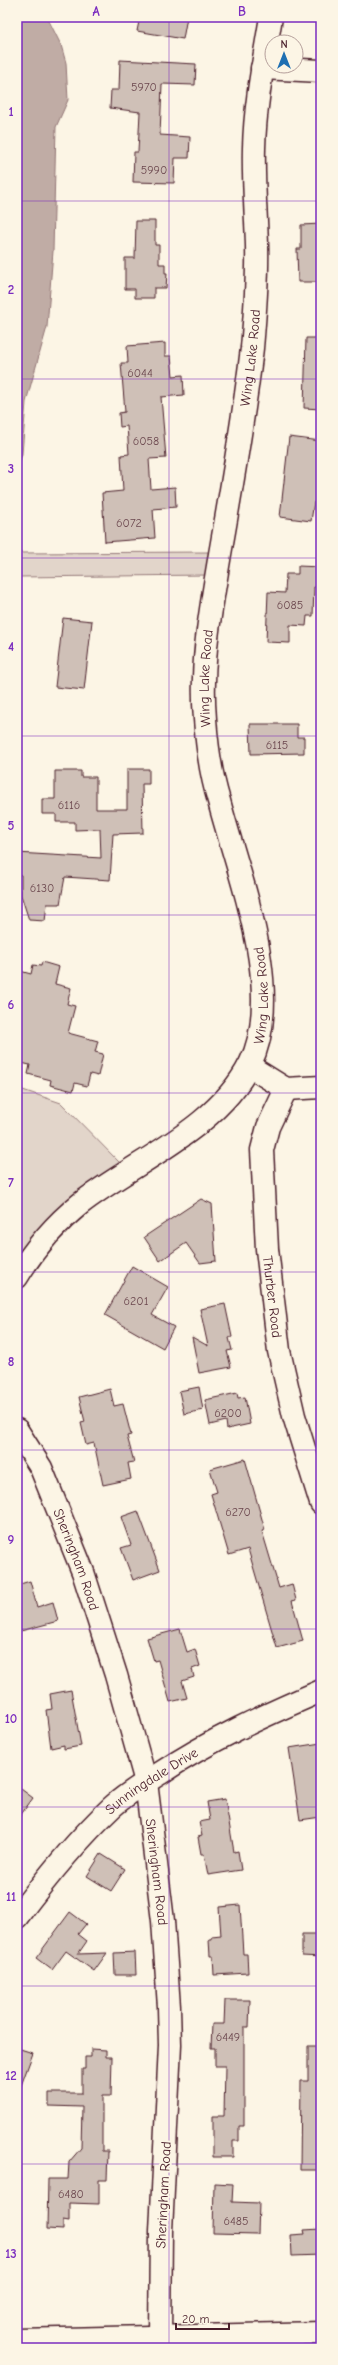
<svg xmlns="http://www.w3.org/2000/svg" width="338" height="2365" viewBox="0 0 338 2365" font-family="'Comic Neue',sans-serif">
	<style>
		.green { fill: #e2d5ca; stroke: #967a7a }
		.water { fill: #c0aca5; stroke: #917474 }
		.building { fill: #cfc0b7; stroke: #4a1f2b }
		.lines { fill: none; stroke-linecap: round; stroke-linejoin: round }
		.minor-casing { stroke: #4a1f2b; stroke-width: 25 }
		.major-casing { stroke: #4a1f2b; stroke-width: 25 }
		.minor { stroke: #fcf5e5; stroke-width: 22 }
		.major { stroke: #fcf5e5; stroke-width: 22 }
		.grid { fill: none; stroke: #7b2cbf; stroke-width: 1; stroke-opacity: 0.55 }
		.labels { text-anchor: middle; stroke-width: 4; stroke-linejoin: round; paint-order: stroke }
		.number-label { font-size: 12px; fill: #6b474e }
		.street-label { font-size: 14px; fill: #4a1f2b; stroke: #fcf5e5 }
		.neatline { fill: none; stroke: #7b2cbf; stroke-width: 1.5 }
		.grid-label { font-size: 13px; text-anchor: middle; font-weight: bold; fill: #7b2cbf }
	</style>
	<rect width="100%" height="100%" fill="#fcf5e5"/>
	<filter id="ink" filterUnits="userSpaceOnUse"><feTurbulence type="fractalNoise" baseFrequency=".025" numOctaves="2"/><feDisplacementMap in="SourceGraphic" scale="8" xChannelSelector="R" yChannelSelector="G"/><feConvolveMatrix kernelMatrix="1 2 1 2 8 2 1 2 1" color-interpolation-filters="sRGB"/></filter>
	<g filter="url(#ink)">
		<g class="green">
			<path d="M212,552l-3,23 -192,2v-24z"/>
			<path d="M17,1088l44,15 59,60 -103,105z"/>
		</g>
		<path class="water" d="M17,17h30l14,28 5,18 2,37 -12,27 -3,124 -6,76 -21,75 -4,52 -5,15z"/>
		<g class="building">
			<path d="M140,17h47l-4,22 -46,-8z"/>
			<path d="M120,60l76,4 -1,21 -33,-1 -2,51 30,2 -1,21h-14l-1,25 -41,-1 1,-30h4l2,-40 -30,-4 1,-18h8z"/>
			<path d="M136,221h19v24h4v19h6v9h2l-1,15h-12v10h-19v-9h-10v-31h10z"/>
			<path d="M321,224v58h-23l-1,-33h4v-24z"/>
			<path d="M306,338h15v71l-17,-1z"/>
			<path d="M165,343v13h6l2,20 10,-1 1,20 -23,2 5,61 -17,1 2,30 24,-2 1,20 -23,2 2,29 -50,4 -3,-49 21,-2 -2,-36 8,-1 -2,-28 -7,1 -1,-14 6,-1 -4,-49h7l-1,-17z"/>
			<path d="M289,437l32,4v62l-7,-1 -3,19 -31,-4z"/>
			<path d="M298,566l23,1v20h-7l-1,29h-6l-1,10 -16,-1v18l-24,-1 2,-50 17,1 1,-19h12z"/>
			<path d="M63,618l29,3 -8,69 -29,-3z"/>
			<path d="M250,724h47v13h7v16l-53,1z"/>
			<path d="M127,769h22v15h-7l1,49 -30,1 -3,46 -45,-3 -5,27h-13l-2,17 -16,-1 -8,-25v-20l-4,-1v-21l84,5 -1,-29 -25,1v-8h-19v-8h-14v-15h13v-28h26v6h15v32h31z"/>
			<path d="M42,962l17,5 -4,17 16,4 -4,16 8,2 -7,27 30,8 -3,11 8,2 -5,22 -8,-2 -3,12 -12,-3 -2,8 -23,-6 1,-5 -23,-6 2,-9 -13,-3v-80l3,-11 11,3 2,-9 8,1z"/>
			<path d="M201,1199l11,5 4,57 -16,2 -14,-20 -26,18 -16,-24z"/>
			<path d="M132,1266l36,21 -16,28 22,12 -11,21 -58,-33z"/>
			<path d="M225,1304l7,33 -3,1 3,12 -5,1 4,16 -32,6 -7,-36 16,9 -8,-37z"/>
			<path d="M199,1387l4,23 -19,4 -5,-23z"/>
			<path d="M110,1389l4,17 9,-2 8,31 -4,1 7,26 -6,1 3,16 -28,6 -9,-42 -8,2 -5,-22 4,-1 -6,-25z"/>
			<path d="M237,1393l1,5 7,-1 5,27 -23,5 -1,-8 -16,4 -5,-25z"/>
			<path d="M245,1459l20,71 -3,1 17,57 13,-4 4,16 -4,1 11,40 -26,7 -29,-99 -19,6 -18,-61 6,-2 -7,-23z"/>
			<path d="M138,1511l22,59 -27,10 -12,-32 10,-3 -10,-28z"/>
			<path d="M30,1581l7,26 16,-5 5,19 -41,11v-47z"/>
			<path d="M180,1629l7,23 8,-3 5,17 -8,3 2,8 -12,4 5,17 -17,4 -12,-42 -4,1 -7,-23z"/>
			<path d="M71,1690l10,56 -17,3v-4l-13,3 -5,-38 6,-1 -2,-15z"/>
			<path d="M321,1743v74l-21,3 -11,-72z"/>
			<path d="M17,1786l16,12 -16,22z"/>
			<path d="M225,1799l9,53 4,-1 3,19 -33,5 -4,-21h-3l-3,-17 4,-1 -3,-14 11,-2 -3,-18z"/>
			<path d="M101,1854l24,15 -14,22 -24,-15z"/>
			<path d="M240,1905l3,49h4l1,19 -34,2 -1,-19h-3l-1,-16h3v-3l9,-1 -2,-29z"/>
			<path d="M70,1912l16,12 -8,10 9,7 -9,13 29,-1 -13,18 -28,-20 -14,19 -16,-12z"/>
			<path d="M302,1934h19v23l-19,-1z"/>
			<path d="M135,1952l1,23h-21l-1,-22z"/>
			<path d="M225,2000h25l-1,27h-5v99h-5v15h-6v16h-20v-41h11l1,-50h-10v-18h-4l1,-24h12z"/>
			<path d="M308,2046h13v124h-21l1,-89h7z"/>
			<path d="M17,2048l16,5 -14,38h-2z"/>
			<path d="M91,2049l15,1v7h6l-1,39h-9v55h6l-1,29h-8v24l-30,-1v18l-6,-1v10l-16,-1 1,-50h20l1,-17 12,-14 1,-41 -33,-1v-13h33v-24h3v-12h6z"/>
			<path d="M214,2183l19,1 -1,18 27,1 -1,31 -45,-1z"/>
			<path d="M321,2229v26l-29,1 -1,-21 14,-1 -1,-4z"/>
		</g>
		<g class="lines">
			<defs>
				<g id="minor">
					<path d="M262,68l59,3"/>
					<path d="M249,1066l37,23 35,-2"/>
					<path id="s1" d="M286,1089l-18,38 -6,23 5,99 12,102 15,65 27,87"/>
					<path id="s2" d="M17,1277c17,-28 37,-52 63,-73 55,-43 136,-74 170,-140 36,-72 -12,-190 -31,-263 -8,-26 -12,-54 -14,-82 -5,-56 6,-110 15,-165 12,-68 24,-137 32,-206 3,-34 6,-69 5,-103 -1,-33 -4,-65 -3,-97 1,-44 10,-88 17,-131"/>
					<path id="s3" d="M17,1430l24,38 42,104 33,103 30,107 17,139 6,86 1,38 -9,186 -1,106"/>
					<path id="s4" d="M17,1917c29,-39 60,-77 95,-110 14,-13 31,-23 47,-33 51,-34 106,-59 162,-83"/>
				</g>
				<path id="major" d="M17,2340l304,-7"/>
			</defs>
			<use href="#minor" class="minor-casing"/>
			<use href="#major" class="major-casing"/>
			<use href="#minor" class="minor"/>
			<use href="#major" class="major"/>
		</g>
	</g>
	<path class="grid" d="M169,17v2331M17,201h304M17,379h304M17,558h304M17,736h304M17,915h304M17,1093h304M17,1272h304M17,1450h304M17,1629h304M17,1807h304M17,1986h304M17,2164h304"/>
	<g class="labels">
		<g class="number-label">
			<text x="144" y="91">5970</text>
			<text x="154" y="174">5990</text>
			<text x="140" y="377">6044</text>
			<text x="146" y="445">6058</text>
			<text x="129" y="527">6072</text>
			<text x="290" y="609">6085</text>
			<text x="277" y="749">6115</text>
			<text x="69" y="809">6116</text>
			<text x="42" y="892">6130</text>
			<text x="136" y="1305">6201</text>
			<text x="228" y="1417">6200</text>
			<text x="238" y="1516">6270</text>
			<text x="228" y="2041">6449</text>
			<text x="71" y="2198">6480</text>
			<text x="236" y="2225">6485</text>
		</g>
		<g class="street-label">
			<text dy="5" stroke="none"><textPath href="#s2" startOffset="1038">Wing Lake Road</textPath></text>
			<text dy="5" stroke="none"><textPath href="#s2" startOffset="714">Wing Lake Road</textPath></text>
			<text dy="5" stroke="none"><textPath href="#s2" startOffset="390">Wing Lake Road</textPath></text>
			<text dy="5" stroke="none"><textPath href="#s1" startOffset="213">Thurber Road</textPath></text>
			<text dy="5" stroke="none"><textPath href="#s3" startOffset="143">Sheringham Road</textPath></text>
			<text dy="5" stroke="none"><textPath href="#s4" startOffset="193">Sunningdale Drive</textPath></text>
			<text dy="5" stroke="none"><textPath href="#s3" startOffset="467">Sheringham Road</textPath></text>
			<text transform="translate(163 2195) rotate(-87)" y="5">Sheringham Road</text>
		</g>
	</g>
	<rect width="338" height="2365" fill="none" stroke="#fcf5e5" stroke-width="44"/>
	<g transform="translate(284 54)"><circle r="19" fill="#fcf5e5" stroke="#b59f9b"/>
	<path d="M0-3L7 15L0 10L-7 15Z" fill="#1f6fb2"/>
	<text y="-6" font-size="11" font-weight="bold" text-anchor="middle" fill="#4a1f2b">N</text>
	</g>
	<path d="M176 2323v6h53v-6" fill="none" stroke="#4a1f2b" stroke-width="2"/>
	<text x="182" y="2323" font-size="12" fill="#4a1f2b" stroke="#fcf5e5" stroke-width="3" paint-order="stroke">20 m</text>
	<rect x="22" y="22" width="294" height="2321" class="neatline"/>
	<g class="grid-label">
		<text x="96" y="16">A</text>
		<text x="242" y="16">B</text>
		<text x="11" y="116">1</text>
		<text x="11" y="294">2</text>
		<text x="11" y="473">3</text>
		<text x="11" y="651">4</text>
		<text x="11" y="830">5</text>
		<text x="11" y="1009">6</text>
		<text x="11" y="1187">7</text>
		<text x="11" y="1366">8</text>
		<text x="11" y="1544">9</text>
		<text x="11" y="1723">10</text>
		<text x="11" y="1901">11</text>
		<text x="11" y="2080">12</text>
		<text x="11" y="2258">13</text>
	</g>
</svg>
